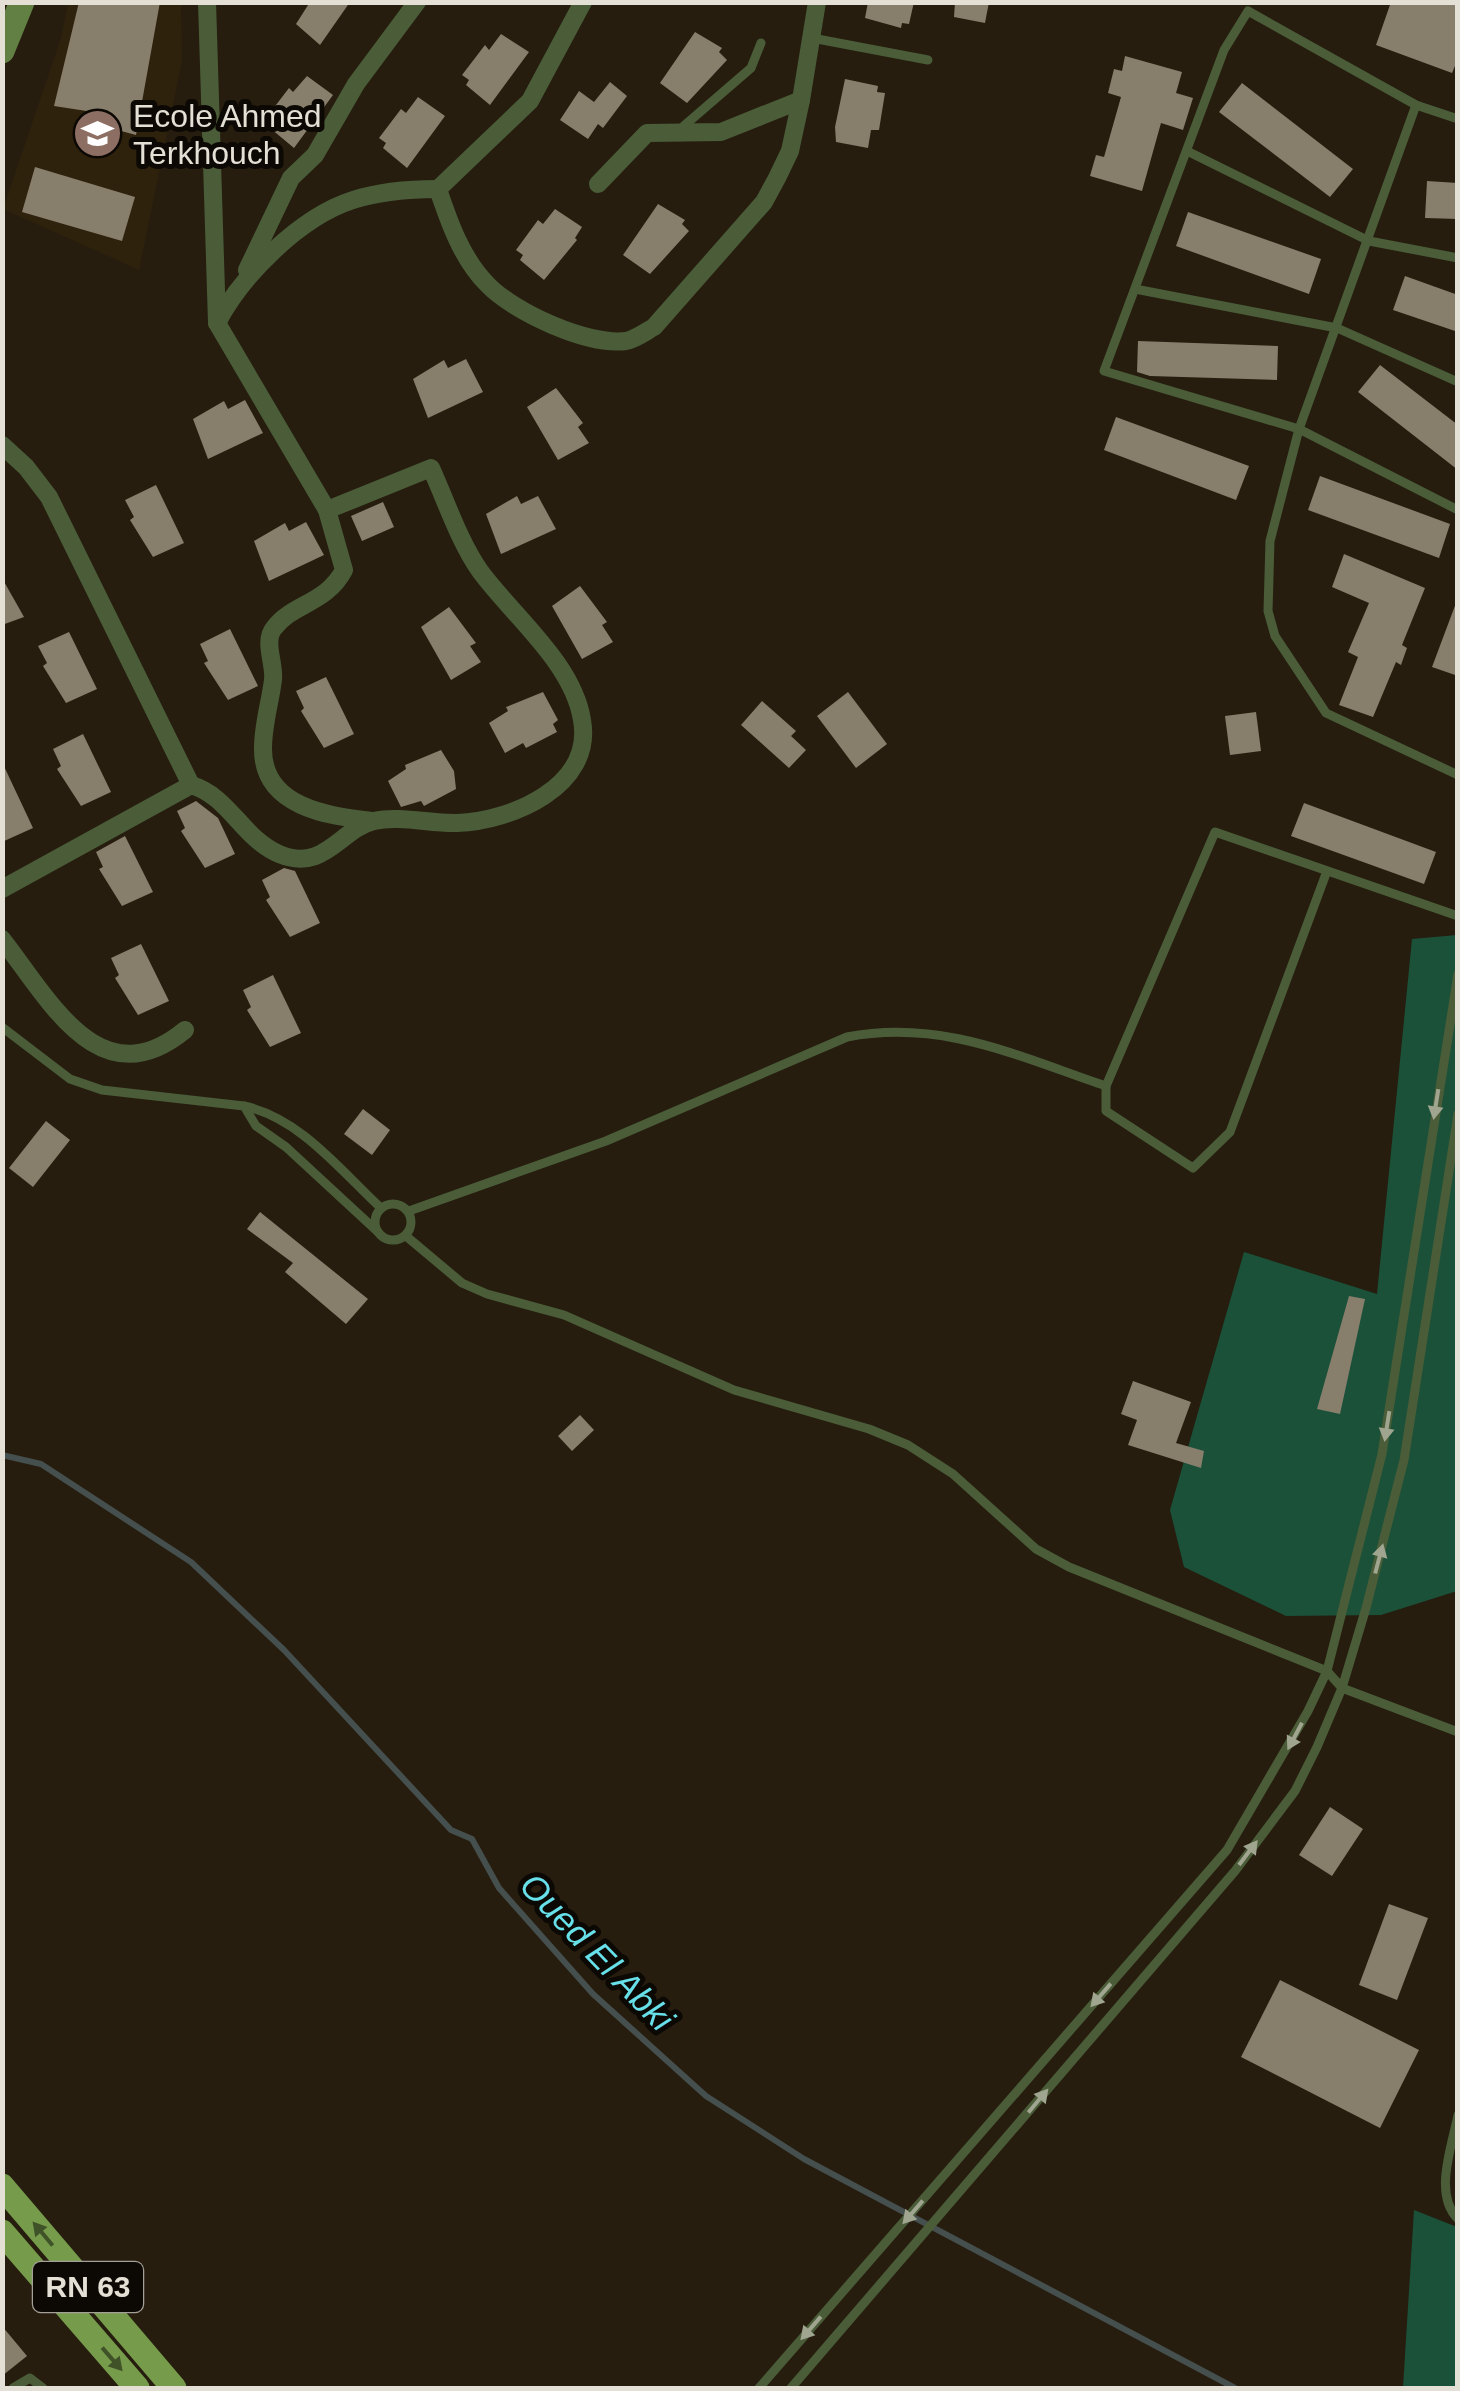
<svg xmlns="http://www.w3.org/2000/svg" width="1460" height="2391" viewBox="0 0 1460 2391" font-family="Arial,sans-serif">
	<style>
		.built { fill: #2e220d }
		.green { fill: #1b5139 }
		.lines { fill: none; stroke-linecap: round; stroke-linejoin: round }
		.stream { stroke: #454f4e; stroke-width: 6 }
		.building { fill: #887e6c }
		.lane { stroke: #4a5d38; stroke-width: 9 }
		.street { stroke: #4a5d38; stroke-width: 18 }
		.secondary { stroke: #628043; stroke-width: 25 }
		.primary { stroke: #759b4b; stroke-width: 25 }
		.oneway { fill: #9fa58f }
		.oneway2 { fill: #405228 }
		.labels { text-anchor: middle; stroke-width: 10; stroke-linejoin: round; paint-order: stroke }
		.shield { fill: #0c0804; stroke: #a49f97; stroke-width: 2.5 }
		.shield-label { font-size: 30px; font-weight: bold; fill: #e5e0d6 }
		.poi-label { font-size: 32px; fill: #e5e0d6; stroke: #0c0804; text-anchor: start }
		.water-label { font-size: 35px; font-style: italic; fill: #67e0e9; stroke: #0c0804 }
	</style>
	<rect width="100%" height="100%" fill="#261d0f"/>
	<path class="built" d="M68,3h113l1,58 -43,209 -136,-61 58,-171z"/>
	<g class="green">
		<path d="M1457,935v656l-76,24 -95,1 -102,-49 -14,-57 74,-258 133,42 35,-355z"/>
		<path d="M1414,2210l43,17v161h-54z"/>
	</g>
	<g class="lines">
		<path class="stream" d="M2,1455l39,9 150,98 93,88 167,180 21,9 27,49 94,106 113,102 98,63 431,229"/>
	</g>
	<g class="building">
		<path d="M79,2h81l-24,133 -45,-12 2,-11 -39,-6z"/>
		<path d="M310,2h40l-30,43 -24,-21z"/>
		<path d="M868,2h46l-5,22 -7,-1 -1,5 -36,-10z"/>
		<path d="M955,2h34l-4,21 -31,-6z"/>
		<path d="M1391,2h67v57l-6,14 -76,-28z"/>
		<path d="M695,32l27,16 -3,4 8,8 -40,43 -27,-20z"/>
		<path d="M501,34l28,18 -39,53 -24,-20 3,-5 -7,-5 23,-30 4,5z"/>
		<path d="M1125,56l57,16 -6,21 17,5 -10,32 -22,-7 -19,68 -52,-15 6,-21 8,2 17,-60 -13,-4 6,-24 8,2z"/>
		<path d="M307,76l26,19 -39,53 -24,-20 3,-5 -7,-5 23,-30 4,4z"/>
		<path d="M845,79l33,7 -1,6 8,1 -6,37h-8l-3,18 -32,-6 -1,-15z"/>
		<path d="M610,82l17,14 -24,32 -5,-4 -10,15 -28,-19 19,-29 15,11z"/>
		<path d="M1242,83l111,86 -23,28 -111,-85z"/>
		<path d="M418,97l27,19 -38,52 -24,-20 3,-5 -7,-5 22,-29 5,4z"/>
		<path d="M35,167l100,30 -13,44 -100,-29z"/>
		<path d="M1427,181l31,2v36l-33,-1z"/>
		<path d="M658,204l27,16 -3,4 7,7 -39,43 -27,-19z"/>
		<path d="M555,209l27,18 -7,11 2,2 -33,40 -24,-20 3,-5 -7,-5 22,-30 5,4z"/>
		<path d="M1188,212l133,47 -12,35 -133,-48z"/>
		<path d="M1405,276l53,19v37l-65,-22z"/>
		<path d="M1138,341l140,5 -1,34 -127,-4 -13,-4z"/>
		<path d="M466,359l17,33 -55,26 -15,-39 31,-19 4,8z"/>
		<path d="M1380,365l78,60v45l-100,-78z"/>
		<path d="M556,388l27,35 -5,4 11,16 -31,17 -31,-53z"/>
		<path d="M245,400l18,33 -55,26 -15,-40 31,-18 4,8z"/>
		<path d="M1116,417l133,49 -13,34 -132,-50z"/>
		<path d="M1320,476l130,48 -11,34 -131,-48z"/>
		<path d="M156,485l28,58 -31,14 -23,-37 4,-3 -9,-17z"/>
		<path d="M517,496l4,8 17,-8 18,33 -55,25 -15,-40z"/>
		<path d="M383,502l11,25 -32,14 -11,-25z"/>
		<path d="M306,522l18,33 -55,26 -15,-40 31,-18 4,8z"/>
		<path d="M1344,554l81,34 -23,57 5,3 -6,17 -5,-3 -23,55 -34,-12 19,-48 -10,-5 21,-49 -37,-16z"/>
		<path d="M2,578l22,39 -22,8z"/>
		<path d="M580,586l27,36 -5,3 11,17 -31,17 -30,-53z"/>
		<path d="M1456,603h2v73l-26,-9z"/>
		<path d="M449,607l27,36 -6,3 11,16 -30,18 -30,-53z"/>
		<path d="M230,629l28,57 -30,14 -24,-37 4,-2 -8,-17z"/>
		<path d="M69,632l28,57 -31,14 -23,-37 4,-3 -9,-17z"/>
		<path d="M326,677l28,57 -30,14 -23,-37 3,-3 -8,-17z"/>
		<path d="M543,692l15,28 -5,4 4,8 -31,16 -3,-5 -18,10 -16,-30 19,-12 -2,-4z"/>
		<path d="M848,692l39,52 -31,24 -39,-52z"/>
		<path d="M762,701l34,30 -5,5 15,14 -17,18 -48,-43z"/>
		<path d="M1256,712l5,39 -31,4 -5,-39z"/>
		<path d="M83,734l28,58 -30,14 -24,-37 4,-3 -8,-17z"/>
		<path d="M441,750l13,21 2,18 -32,17 -3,-5 -20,6 -13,-26 18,-12 -1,-4z"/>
		<path d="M2,762l31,66 -31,14z"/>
		<path d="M196,801l22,17 17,36 -30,14 -24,-37 4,-3 -8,-17z"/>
		<path d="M1304,803l132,49 -12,32 -133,-48z"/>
		<path d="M125,836l28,56 -31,14 -23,-37 4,-2 -7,-15z"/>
		<path d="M284,868l11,3 25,52 -30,14 -24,-37 4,-3 -8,-17z"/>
		<path d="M141,944l28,57 -31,14 -23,-37 4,-3 -8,-17z"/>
		<path d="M273,975l28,58 -31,14 -23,-37 4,-3 -8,-17z"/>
		<path d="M363,1109l27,21 -18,25 -28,-21z"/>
		<path d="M46,1121l24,19 -37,47 -24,-19z"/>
		<path d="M260,1212l108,87 -22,25 -61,-52 8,-9 -46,-34z"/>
		<path d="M1349,1296l16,3 -25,115 -23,-5z"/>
		<path d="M1133,1381l58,21 -15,41 28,8 -3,17 -73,-23 9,-25 -16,-6z"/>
		<path d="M580,1415l14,15 -22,21 -14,-15z"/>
		<path d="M1330,1807l33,22 -31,47 -33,-21z"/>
		<path d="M1389,1904l39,14 -31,82 -38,-15z"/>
		<path d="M1280,1980l139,70 -39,78 -139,-71z"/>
		<path d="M2,2326l25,30 -25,20z"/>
	</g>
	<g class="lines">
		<g class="lane">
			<path d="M812,38l116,22"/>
			<path d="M1416,105l-117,324 -29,112 -2,70 7,25 51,77 132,62"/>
			<path d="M1458,119l-42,-14 -168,-94 -24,39 -120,321 195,58 159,81"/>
			<path d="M678,131l73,-63 10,-25"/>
			<path d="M1187,151l182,90 89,17"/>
			<path d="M1135,289l202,39 121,54"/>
			<path d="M1327,871l-97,261 -37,36 -87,-57v-25l109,-254 243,84"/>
			<path d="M2,1027l68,52 32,11 142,16 12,20 30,21 92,85"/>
			<path d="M244,1106c56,12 96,64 137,102"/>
			<circle cx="393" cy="1222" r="18"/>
			<path d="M409,1211l197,-70 241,-104c95,-18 170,19 259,49"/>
			<path d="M406,1236l56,47 25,11 77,21 170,75 135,39 39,16 45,29 83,75 33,18 258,104 15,17 116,44"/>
			<path d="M1458,2115c-6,31 -25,80 0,104"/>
			<path d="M13,2388l17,-10 13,10"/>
			<path d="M759,2388l468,-538 81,-139 19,-40 55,-217 76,-480"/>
			<path d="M791,2388l444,-517 60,-80 22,-44 25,-59 24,-80 38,-148 54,-346"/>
		</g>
		<g class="street">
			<path d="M207,2l10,321c25,-48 83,-106 136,-123 28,-9 57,-11 85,-11 11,33 24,70 49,95 26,28 101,62 139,57 10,-2 19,-9 28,-14l110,-125 13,-24 13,-27 11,-51 16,-98"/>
			<path d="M598,184l49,-51 74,-1 80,-32"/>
			<path d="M438,189l92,-88 53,-99"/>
			<path d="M247,270l44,-92 24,-23 41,-71 61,-82"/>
			<path d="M217,323l110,187 17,60c-18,34 -51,33 -70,58 -11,13 1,36 -1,52 -3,23 -10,45 -10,68 -1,59 65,68 109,73"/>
			<path d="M2,445l24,22 23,30 142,288 -189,104"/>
			<path d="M191,785c38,11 51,53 88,69 46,19 61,-25 95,-33 26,-6 57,3 83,2 55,-2 137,-37 125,-103 -9,-57 -69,-104 -102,-149 -21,-30 -34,-70 -49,-103l-104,42"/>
			<path d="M2,939c47,60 98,161 183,91"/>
		</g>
		<path class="secondary" d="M2,51l20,-49"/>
		<g class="primary">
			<path d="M2,2186l172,202"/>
			<path d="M2,2232l135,156"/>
		</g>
	</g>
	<defs><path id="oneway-solid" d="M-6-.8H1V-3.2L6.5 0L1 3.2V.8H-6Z" transform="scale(2.5)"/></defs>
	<g class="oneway">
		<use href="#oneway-solid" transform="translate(1436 1104) rotate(99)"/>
		<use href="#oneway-solid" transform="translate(1387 1426) rotate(99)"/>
		<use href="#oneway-solid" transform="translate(1379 1559) rotate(-75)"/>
		<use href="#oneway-solid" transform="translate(1295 1736) rotate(118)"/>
		<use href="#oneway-solid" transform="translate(1248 1853) rotate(-53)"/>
		<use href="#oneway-solid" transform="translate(1101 1995) rotate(131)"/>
		<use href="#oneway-solid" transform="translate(1038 2101) rotate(-50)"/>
		<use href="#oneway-solid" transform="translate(913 2212) rotate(131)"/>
		<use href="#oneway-solid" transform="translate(811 2328) rotate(131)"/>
	</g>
	<g class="oneway2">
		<use href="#oneway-solid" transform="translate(43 2234) rotate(-130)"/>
		<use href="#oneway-solid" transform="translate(112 2359) rotate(49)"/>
	</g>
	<defs>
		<symbol id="school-disc" viewBox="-11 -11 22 22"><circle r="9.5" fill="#8d6e63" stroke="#0c0804"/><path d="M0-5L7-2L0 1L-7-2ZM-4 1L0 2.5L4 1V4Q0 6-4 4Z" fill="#fff"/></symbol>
	</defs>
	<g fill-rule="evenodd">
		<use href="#school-disc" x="70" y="106" width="55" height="55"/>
	</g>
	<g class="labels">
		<rect class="shield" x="33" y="2262" width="110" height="50" rx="8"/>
		<g class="shield-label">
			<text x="88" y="2297">RN 63</text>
		</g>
		<g class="poi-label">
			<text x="133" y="127">Ecole Ahmed<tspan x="133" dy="37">Terkhouch</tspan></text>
		</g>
		<g class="water-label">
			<text transform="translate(597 1952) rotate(46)" y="12">Oued El Abki</text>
		</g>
	</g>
	<rect width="1460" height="2391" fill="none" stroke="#e5e0d6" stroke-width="10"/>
</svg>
